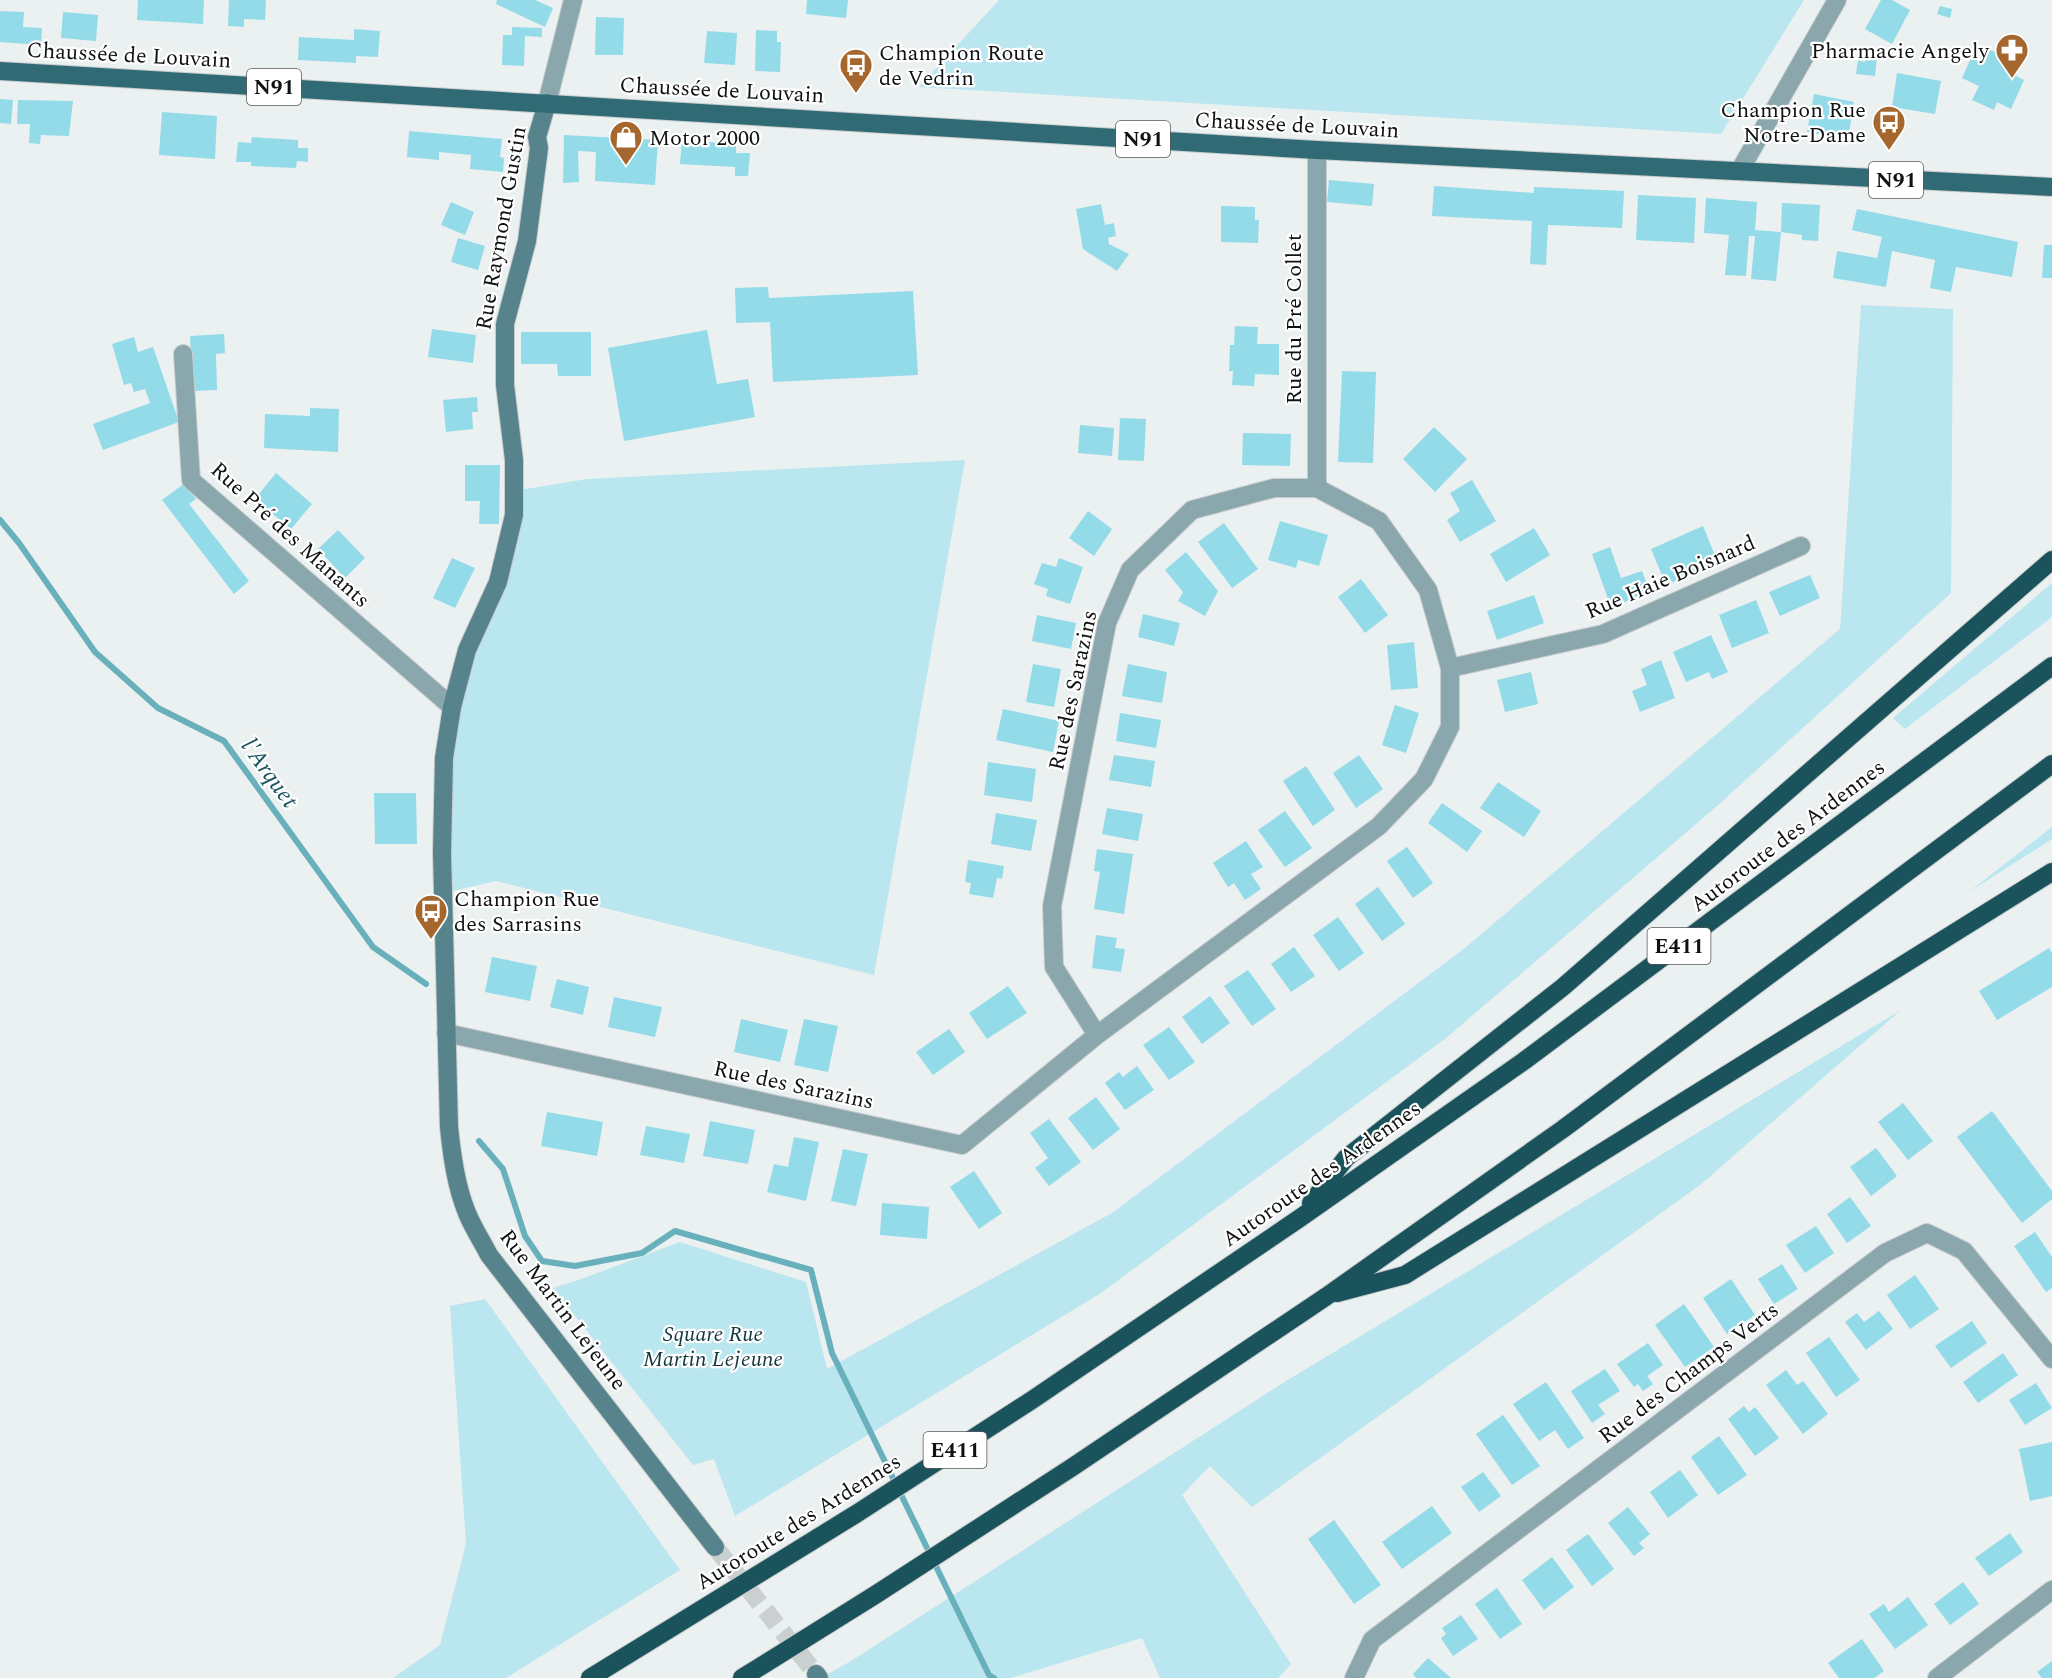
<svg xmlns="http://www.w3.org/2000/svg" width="2052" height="1678" viewBox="0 0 2052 1678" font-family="Spectral,serif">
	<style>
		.green { fill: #bae6ef }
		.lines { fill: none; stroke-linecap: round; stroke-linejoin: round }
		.stream { stroke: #68b0bc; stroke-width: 6 }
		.building { fill: #93dbe8 }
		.secondary-tunnel { stroke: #cacfd0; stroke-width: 18; stroke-dasharray: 18 9; stroke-linecap: butt }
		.street-casing { stroke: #c8cccd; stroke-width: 20 }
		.secondary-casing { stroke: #c8cccd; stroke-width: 20 }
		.primary-casing { stroke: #c8cccd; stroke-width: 20 }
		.highway-casing { stroke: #c8cccd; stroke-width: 20 }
		.street { stroke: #8aa7ad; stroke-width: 18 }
		.secondary { stroke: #57848c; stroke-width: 18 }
		.primary { stroke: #306b75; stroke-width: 18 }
		.highway { stroke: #1b535d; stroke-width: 18 }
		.labels { text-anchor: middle; stroke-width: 4.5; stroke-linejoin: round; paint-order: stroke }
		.shield { fill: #fff; stroke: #585859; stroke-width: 1.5 }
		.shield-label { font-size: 21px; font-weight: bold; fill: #101112 }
		.poi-label { font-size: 22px; fill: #101112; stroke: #fff; text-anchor: start }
		.street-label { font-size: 22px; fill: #101112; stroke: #fff }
		.park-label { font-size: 22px; font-style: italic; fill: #13373d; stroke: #fff }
		.water-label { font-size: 24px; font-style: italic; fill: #16545e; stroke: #fff }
	</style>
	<rect width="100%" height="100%" fill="#ebf0f1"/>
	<g class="green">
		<path d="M999,0h805l-83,134 -802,-47z"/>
		<path d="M1861,305l92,4 -2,284 -235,214 -270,231 -345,255 -366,223 -21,-57 -21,6 -140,-177 34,-11 93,-35 126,40 21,87 285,-156 353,-265 375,-319z"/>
		<path d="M965,460l-91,515 -378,-94 -53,12 9,-186 46,-125 16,-91 73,-12z"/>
		<path d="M2052,583v34l-147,112 -12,-11z"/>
		<path d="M2052,827v12l-83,53z"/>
		<path d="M1901,1010l-201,175 -448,322 -42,-41 -28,29 109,169 -13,14h-118l-18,-40 -131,40h-190l30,-17 435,-280z"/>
		<path d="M485,1299l195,271 -174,108h-113l47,-33 26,-101 -16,-238z"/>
	</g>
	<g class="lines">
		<g class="stream">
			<path d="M0,520l19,23 76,109 63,56 66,33 149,206 53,37"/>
			<path d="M479,1141l24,28 22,67 17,25 33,5 67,-13 33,-22 136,39 21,83 157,322 5,3"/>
		</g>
	</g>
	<g class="building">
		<path d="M138,0h66l-1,24 -66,-4z"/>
		<path d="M229,0h37l-1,20 -21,-1v8l-16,-1z"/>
		<path d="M497,0h38l18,8 -8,19 -49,-23z"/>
		<path d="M807,0h41l-2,18 -40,-4z"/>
		<path d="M1881,0h11l18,10 -18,34 -27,-15z"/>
		<path d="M1940,6l12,3 -2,9 -13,-4z"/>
		<path d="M0,11l24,1 -1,15 19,1 -1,17 -41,-3z"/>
		<path d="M63,12l35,3 -2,26 -35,-3z"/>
		<path d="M596,17l28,1 -1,37h-28z"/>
		<path d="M512,27l30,1v9l-17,-1 -1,30 -22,-1 1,-30h9z"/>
		<path d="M354,29l26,2 -2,26 -22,-1v7l-58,-3 1,-23 55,3z"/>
		<path d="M756,30l21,1v11h4l-1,30 -25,-1z"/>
		<path d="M707,31l30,2 -2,32 -31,-2z"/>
		<path d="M1986,48l36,16 -6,12 8,4 -13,29 -14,-7 -3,8 -22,-10 7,-14 -17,-8 10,-22 9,4z"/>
		<path d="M1866,56l11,1 -2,19 -19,-2 2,-14 7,2z"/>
		<path d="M1897,73l44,8 -6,33 -43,-7z"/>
		<path d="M1814,94l40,8 -6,37 -41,-7z"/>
		<path d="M0,99l13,1 -2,24 -11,-1z"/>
		<path d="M18,100l55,1 -4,35 -28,-1 -1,9 -11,-1 1,-19h-13z"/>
		<path d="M162,112l55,4 -2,43 -56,-4z"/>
		<path d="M409,131l93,8 -2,18 4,1 -1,14 -33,-3 1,-14 -32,-3v8l-32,-3z"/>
		<path d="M564,135l94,5 -3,45 -60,-4 1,-29 -18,-1 1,31 -16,1z"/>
		<path d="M252,137l46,3v8h10v14l-11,-1 -1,7 -45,-2v-4h-15l2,-20 13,1z"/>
		<path d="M682,140l54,4v9h14l-2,23h-13v-9l-55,-3z"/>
		<path d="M1329,180l45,4 -2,22 -45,-4z"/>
		<path d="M1434,186l100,7v-6l90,4 -2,37 -74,-3 -2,40 -16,-1 2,-43 -100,-5z"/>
		<path d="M1638,195l58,3 -2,45 -58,-3z"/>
		<path d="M1706,198l51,4 -2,28 26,2 -5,49 -25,-2 4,-43h-6l-3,40 -21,-1 4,-40 -25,-2z"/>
		<path d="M451,202l23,10 -9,23 -24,-10z"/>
		<path d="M1782,203l38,2 -2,36 -16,-1v-5l-21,-3z"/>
		<path d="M1101,204l4,21 9,-2 2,13 -8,2 1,6 20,10 -12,17 -34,-22 -7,-40z"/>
		<path d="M1221,206l34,1v13h4l-1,23 -37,-1z"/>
		<path d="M1857,209l161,33 -6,35 -56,-10 -5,25 -21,-4 5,-28 -43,-9 -6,36 -53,-9 4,-27 40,7 5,-21 -30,-7z"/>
		<path d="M458,238l27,8 -7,24 -27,-8z"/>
		<path d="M2044,245h8v33h-10z"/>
		<path d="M768,287l1,11 144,-7 5,84 -145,7 -3,-60 -34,1 -1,-35z"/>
		<path d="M1235,326l23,1 -1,17h22v31l-24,-1 -1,12 -22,-1 1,-14h-4l1,-26h4z"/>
		<path d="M432,329l44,6 -3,28 -45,-6z"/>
		<path d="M707,330l10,54 31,-5 7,38 -131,24 -16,-93z"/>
		<path d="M521,332h70v44h-33l-1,-12h-36z"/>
		<path d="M224,334l1,19 -9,1 1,36 -24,1 -3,-55z"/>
		<path d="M134,337l4,15 15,-5 26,75 -76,28 -10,-26 57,-21 -5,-14 -11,3 -3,-9 -7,2 -12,-41z"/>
		<path d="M1342,371l34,1 -3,91 -35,-1z"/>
		<path d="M477,397l1,15h-6l1,17 -27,3 -3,-32z"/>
		<path d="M310,408l29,1 -1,43 -74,-4 1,-34 45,2z"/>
		<path d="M1120,418l26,1 -2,42 -26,-1z"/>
		<path d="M1080,425l34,3 -2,28 -34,-3z"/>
		<path d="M1434,427l33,32 -32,33 -32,-33z"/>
		<path d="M1243,433l48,1 -1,32 -48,-1z"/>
		<path d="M465,465h35l-1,59h-20l1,-23h-15z"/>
		<path d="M276,473l36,31 -21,25 -36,-30z"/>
		<path d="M1472,480l24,41 -36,21 -13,-22 13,-9 -10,-18z"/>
		<path d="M185,483l11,16 -7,5 60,77 -15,13 -72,-94z"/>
		<path d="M1088,511l24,18 -18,27 -25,-18z"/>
		<path d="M1280,521l48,14 -9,31 -21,-6 -2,8 -28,-8z"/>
		<path d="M1224,523l34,46 -26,19 -34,-46z"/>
		<path d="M1703,526l15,37 -52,22 -15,-36z"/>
		<path d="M1534,528l16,27 -44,27 -16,-28z"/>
		<path d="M338,530l27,28 -20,20 -27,-29z"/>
		<path d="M1610,547l11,31 21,-7 8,22 -39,14 -19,-53z"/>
		<path d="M1186,552l32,39 -13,25 -27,-15 5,-9 -18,-22z"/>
		<path d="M452,558l23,10 -20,40 -22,-10z"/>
		<path d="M1059,558l24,9 -13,37 -24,-8 2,-7 -14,-5 8,-21 14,4z"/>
		<path d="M1810,575l10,23 -40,18 -11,-24z"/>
		<path d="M1361,579l27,36 -23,18 -27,-36z"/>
		<path d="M1534,595l10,28 -47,17 -10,-29z"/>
		<path d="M1756,600l13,33 -37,15 -13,-33z"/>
		<path d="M1143,614l37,9 -6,23 -36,-9z"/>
		<path d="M1037,615l39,8 -5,26 -39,-8z"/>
		<path d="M1711,635l17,37 -16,7 -3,-7 -23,10 -13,-30z"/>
		<path d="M1414,642l4,46 -27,2 -4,-45z"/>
		<path d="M1661,660l14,38 -35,14 -8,-21 15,-6 -6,-16z"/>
		<path d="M1033,664l28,5 -7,38 -28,-5z"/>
		<path d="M1128,664l39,8 -5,31 -40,-7z"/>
		<path d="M1531,672l7,32 -33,8 -8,-32z"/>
		<path d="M1395,705l24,8 -13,40 -24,-8z"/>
		<path d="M1003,709l56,12 -6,31 -57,-12z"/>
		<path d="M1120,713l41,7 -5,28 -40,-7z"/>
		<path d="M1114,755l41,6 -4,26 -42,-7z"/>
		<path d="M1359,755l24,34 -27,19 -23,-35z"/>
		<path d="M988,762l48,7 -4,33 -48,-7z"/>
		<path d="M1306,766l29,44 -22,16 -30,-45z"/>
		<path d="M1498,782l43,29 -17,26 -44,-29z"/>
		<path d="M374,793h42l1,51h-42z"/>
		<path d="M1442,803l40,28 -15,21 -39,-29z"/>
		<path d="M1107,808l36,6 -5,27 -36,-7z"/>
		<path d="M1285,811l27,37 -27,19 -27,-37z"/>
		<path d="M996,813l41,7 -6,31 -40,-7z"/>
		<path d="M1246,841l17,26 -12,7 10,15 -16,11 -11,-17 -6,4 -15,-24z"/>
		<path d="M1407,847l26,36 -20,15 -26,-37z"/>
		<path d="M1097,849l36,5 -9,60 -30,-5 6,-37 -6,-1z"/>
		<path d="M968,860l36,6 -2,13 -5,-1 -4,20 -24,-4 2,-11 -6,-1z"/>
		<path d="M1378,887l27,37 -23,17 -27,-37z"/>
		<path d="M1338,917l26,36 -25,18 -26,-36z"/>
		<path d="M1096,935l21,3 -2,10 10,1 -4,23 -29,-4z"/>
		<path d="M1294,947l21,29 -24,16 -20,-28z"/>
		<path d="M2049,948l3,5v34l-55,33 -18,-29z"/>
		<path d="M492,957l45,9 -7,35 -45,-9z"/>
		<path d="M1248,970l28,39 -24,17 -28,-40z"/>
		<path d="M557,979l32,8 -6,28 -33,-8z"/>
		<path d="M1008,986l19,27 -40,26 -18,-26z"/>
		<path d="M1210,996l20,27 -28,21 -20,-27z"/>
		<path d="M614,997l48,10 -7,30 -47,-10z"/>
		<path d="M741,1019l47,11 -8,32 -46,-10z"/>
		<path d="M804,1019l34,7 -10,46 -34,-7z"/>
		<path d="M1169,1027l26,35 -26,18 -26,-35z"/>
		<path d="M949,1029l16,23 -32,23 -17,-23z"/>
		<path d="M1137,1066l17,24 -29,20 -20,-27 14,-11 4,5z"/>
		<path d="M1096,1097l24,32 -27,21 -25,-32z"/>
		<path d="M1903,1103l30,38 -25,19 -30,-38z"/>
		<path d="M1992,1111l60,80v8l-30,24 -65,-86z"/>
		<path d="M547,1112l56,10 -6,34 -56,-10z"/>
		<path d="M1049,1119l32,43 -32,24 -14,-18 13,-10 -18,-25z"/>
		<path d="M710,1121l45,9 -7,34 -45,-8z"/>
		<path d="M646,1126l44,8 -6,29 -44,-8z"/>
		<path d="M794,1137l25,5 -13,59 -39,-9 7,-28 14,3z"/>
		<path d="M1876,1148l21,28 -26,20 -21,-29z"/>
		<path d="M843,1149l25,5 -12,52 -25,-5z"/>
		<path d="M974,1171l28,42 -23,16 -29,-42z"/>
		<path d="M1850,1197l21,29 -24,17 -20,-29z"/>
		<path d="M882,1203l47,4 -2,32 -47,-4z"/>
		<path d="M1816,1226l18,27 -29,20 -19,-28z"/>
		<path d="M2035,1232l17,25v31l-6,4 -32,-46z"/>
		<path d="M1782,1264l16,25 -24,15 -16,-25z"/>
		<path d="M1915,1275l24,34 -29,20 -23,-34z"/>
		<path d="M1731,1279l24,36 -28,19 -24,-36z"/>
		<path d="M1684,1304l30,43 -29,20 -30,-42z"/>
		<path d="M1879,1311l14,18 -27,21 -21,-28 12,-9 7,9z"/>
		<path d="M1972,1321l15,22 -36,25 -16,-22z"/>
		<path d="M1829,1337l31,43 -24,17 -30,-44z"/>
		<path d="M1648,1343l15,22 -16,11 6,8 -10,7 -5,-7 -4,3 -17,-23z"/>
		<path d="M2003,1353l15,22 -40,28 -15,-21z"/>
		<path d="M1605,1369l15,22 -22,14 7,9 -13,9 -21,-32z"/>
		<path d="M1786,1370l11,15 6,-4 25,33 -25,20 -37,-49z"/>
		<path d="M1546,1382l38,56 -16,11 -13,-19 -16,11 -26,-37z"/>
		<path d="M2036,1383l16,25 -27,17 -16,-25z"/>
		<path d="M1744,1406l5,6 6,-5 24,31 -24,18 -27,-37z"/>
		<path d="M1503,1415l37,51 -28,19 -36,-51z"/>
		<path d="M1719,1436l28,39 -29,20 -27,-38z"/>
		<path d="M2052,1442v54l-22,5 -11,-52z"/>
		<path d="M1680,1470l18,25 -30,23 -18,-26z"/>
		<path d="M1483,1472l18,24 -22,16 -18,-25z"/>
		<path d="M1432,1506l20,27 -50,36 -20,-27z"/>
		<path d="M1628,1507l22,27 -11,9 5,5 -10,8 -26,-33z"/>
		<path d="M1334,1520l47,65 -27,19 -46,-65z"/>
		<path d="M2010,1533l13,19 -34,24 -14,-18z"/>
		<path d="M1588,1534l26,35 -22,17 -26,-36z"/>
		<path d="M1552,1557l22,30 -30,23 -22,-30z"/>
		<path d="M1963,1582l16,22 -29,21 -16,-21z"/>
		<path d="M1497,1588l25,36 -22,15 -25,-35z"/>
		<path d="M1908,1597l20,28 -33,24 -26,-35 15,-10 5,8z"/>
		<path d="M1461,1615l17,24 -25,17 -12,-18 5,-4 -4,-6z"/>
		<path d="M1862,1639l22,32 -10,7h-35l-11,-15z"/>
		<path d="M1428,1658l23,20h-35l-3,-4z"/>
		<path d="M2052,1661v17h-10l-5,-6z"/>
	</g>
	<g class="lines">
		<path class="secondary-tunnel" d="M715,1547l101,127"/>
		<defs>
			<g id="street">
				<path d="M547,103l26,-103"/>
				<path d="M1740,170l97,-170"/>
				<path d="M183,354l8,126 261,227"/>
				<path d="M1317,488v-338"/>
				<path d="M1450,668l153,-34 198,-88"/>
				<path d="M446,1033l516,112 135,-110 282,-209 45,-47 26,-52v-59l-22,-78 -49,-69 -62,-33h-43l-82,22 -62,60 -23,53 -55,283 2,61 43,68"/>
				<path d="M1354,1678l18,-38 513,-387 42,-20 37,18 88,108"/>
				<path d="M1937,1678l115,-88"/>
			</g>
			<g id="secondary">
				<path d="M547,103l-10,34 2,11 -12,93 -22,83v61l9,75v55l-16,67 -31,68 -15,57 -8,51 -2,95 7,274c3,29 7,59 18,86 6,15 15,28 22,42l226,292"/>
				<path d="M816,1674l3,4"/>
			</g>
			<path id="primary" d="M0,71l1317,79 735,37"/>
			<g id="highway">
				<path d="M1311,1203l35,-45 217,-171 489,-427"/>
				<path d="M1337,1293l68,-18 647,-403"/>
				<path d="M590,1678l266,-164 176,-114 268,-182 224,-157 528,-395"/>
				<path d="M742,1678l133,-83 196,-127 256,-172 236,-167 489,-365"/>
			</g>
		</defs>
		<use href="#street" class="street-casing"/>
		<use href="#secondary" class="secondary-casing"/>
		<use href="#primary" class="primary-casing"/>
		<use href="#highway" class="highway-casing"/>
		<use href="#street" class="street"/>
		<use href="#secondary" class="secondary"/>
		<use href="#primary" class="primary"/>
		<use href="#highway" class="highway"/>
	</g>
	<defs>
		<symbol id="pharmacy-pin" viewBox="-11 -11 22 30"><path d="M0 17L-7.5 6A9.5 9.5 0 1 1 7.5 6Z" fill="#a5672d" stroke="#fff"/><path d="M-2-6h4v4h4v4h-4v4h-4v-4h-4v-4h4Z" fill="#fff"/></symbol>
		<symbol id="bus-pin" viewBox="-11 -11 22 30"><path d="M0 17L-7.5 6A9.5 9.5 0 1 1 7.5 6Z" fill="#a5672d" stroke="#fff"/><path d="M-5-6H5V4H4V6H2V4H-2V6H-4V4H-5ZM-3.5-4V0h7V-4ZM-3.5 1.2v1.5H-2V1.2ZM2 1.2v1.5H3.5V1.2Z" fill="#fff"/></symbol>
		<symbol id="shop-pin" viewBox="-11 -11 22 30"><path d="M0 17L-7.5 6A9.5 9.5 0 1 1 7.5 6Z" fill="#a5672d" stroke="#fff"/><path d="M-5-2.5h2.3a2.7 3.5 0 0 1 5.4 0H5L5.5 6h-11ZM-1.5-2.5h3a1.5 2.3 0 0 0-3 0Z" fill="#fff"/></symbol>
	</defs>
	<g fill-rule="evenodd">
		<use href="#pharmacy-pin" x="1993" y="31" width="38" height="52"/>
		<use href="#bus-pin" x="837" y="46" width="38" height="52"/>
		<use href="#bus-pin" x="1870" y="103" width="38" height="52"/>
		<use href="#shop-pin" x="607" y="118" width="38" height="52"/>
		<use href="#bus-pin" x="412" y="892" width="38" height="52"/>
	</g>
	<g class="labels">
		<g class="shield">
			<rect x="247" y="69" width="54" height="36" rx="4.5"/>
			<rect x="1116" y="121" width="54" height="36" rx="4.5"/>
			<rect x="1869" y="162" width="54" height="36" rx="4.5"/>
			<rect x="1647.5" y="928" width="63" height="36" rx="4.5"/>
			<rect x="923.5" y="1432" width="63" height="36" rx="4.5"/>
		</g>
		<g class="shield-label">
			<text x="274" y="94">N91</text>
			<text x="1143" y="146">N91</text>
			<text x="1896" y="187">N91</text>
			<text x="1679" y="953">E411</text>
			<text x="955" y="1457">E411</text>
		</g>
		<g class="poi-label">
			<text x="1989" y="58" text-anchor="end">Pharmacie Angely</text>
			<text x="879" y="60">Champion Route<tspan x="879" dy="25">de Vedrin</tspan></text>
			<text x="1866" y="117" text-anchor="end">Champion Rue<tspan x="1866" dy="25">Notre-Dame</tspan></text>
			<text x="649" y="145">Motor 2000</text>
			<text x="454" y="906">Champion Rue<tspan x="454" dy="25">des Sarrasins</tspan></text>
		</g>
		<g class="street-label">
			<text transform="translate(129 54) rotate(3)" y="8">Chaussée de Louvain</text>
			<text transform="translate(722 89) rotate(3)" y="8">Chaussée de Louvain</text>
			<text transform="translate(1297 124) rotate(3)" y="8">Chaussée de Louvain</text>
			<text transform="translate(500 228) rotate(-80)" y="8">Rue Raymond Gustin</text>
			<text transform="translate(1293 319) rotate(-90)" y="8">Rue du Pré Collet</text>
			<text transform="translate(291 534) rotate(42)" y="8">Rue Pré des Manants</text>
			<text transform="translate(1670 576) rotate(-23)" y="8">Rue Haie Boisnard</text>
			<text transform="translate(1072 690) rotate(-78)" y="8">Rue des Sarazins</text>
			<text transform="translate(1787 835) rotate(-37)" y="8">Autoroute des Ardennes</text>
			<text transform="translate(794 1084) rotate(12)" y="8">Rue des Sarazins</text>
			<text transform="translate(1321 1173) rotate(-35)" y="8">Autoroute des Ardennes</text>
			<text transform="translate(564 1309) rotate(53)" y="8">Rue Martin Lejeune</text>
			<text transform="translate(1688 1372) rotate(-37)" y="8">Rue des Champs Verts</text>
			<text transform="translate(798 1521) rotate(-32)" y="8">Autoroute des Ardennes</text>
		</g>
		<g class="park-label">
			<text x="713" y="1341">Square Rue<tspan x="713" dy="25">Martin Lejeune</tspan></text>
		</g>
		<g class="water-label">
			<text transform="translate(270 773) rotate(54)" y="8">l'Arquet</text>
		</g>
	</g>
</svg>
